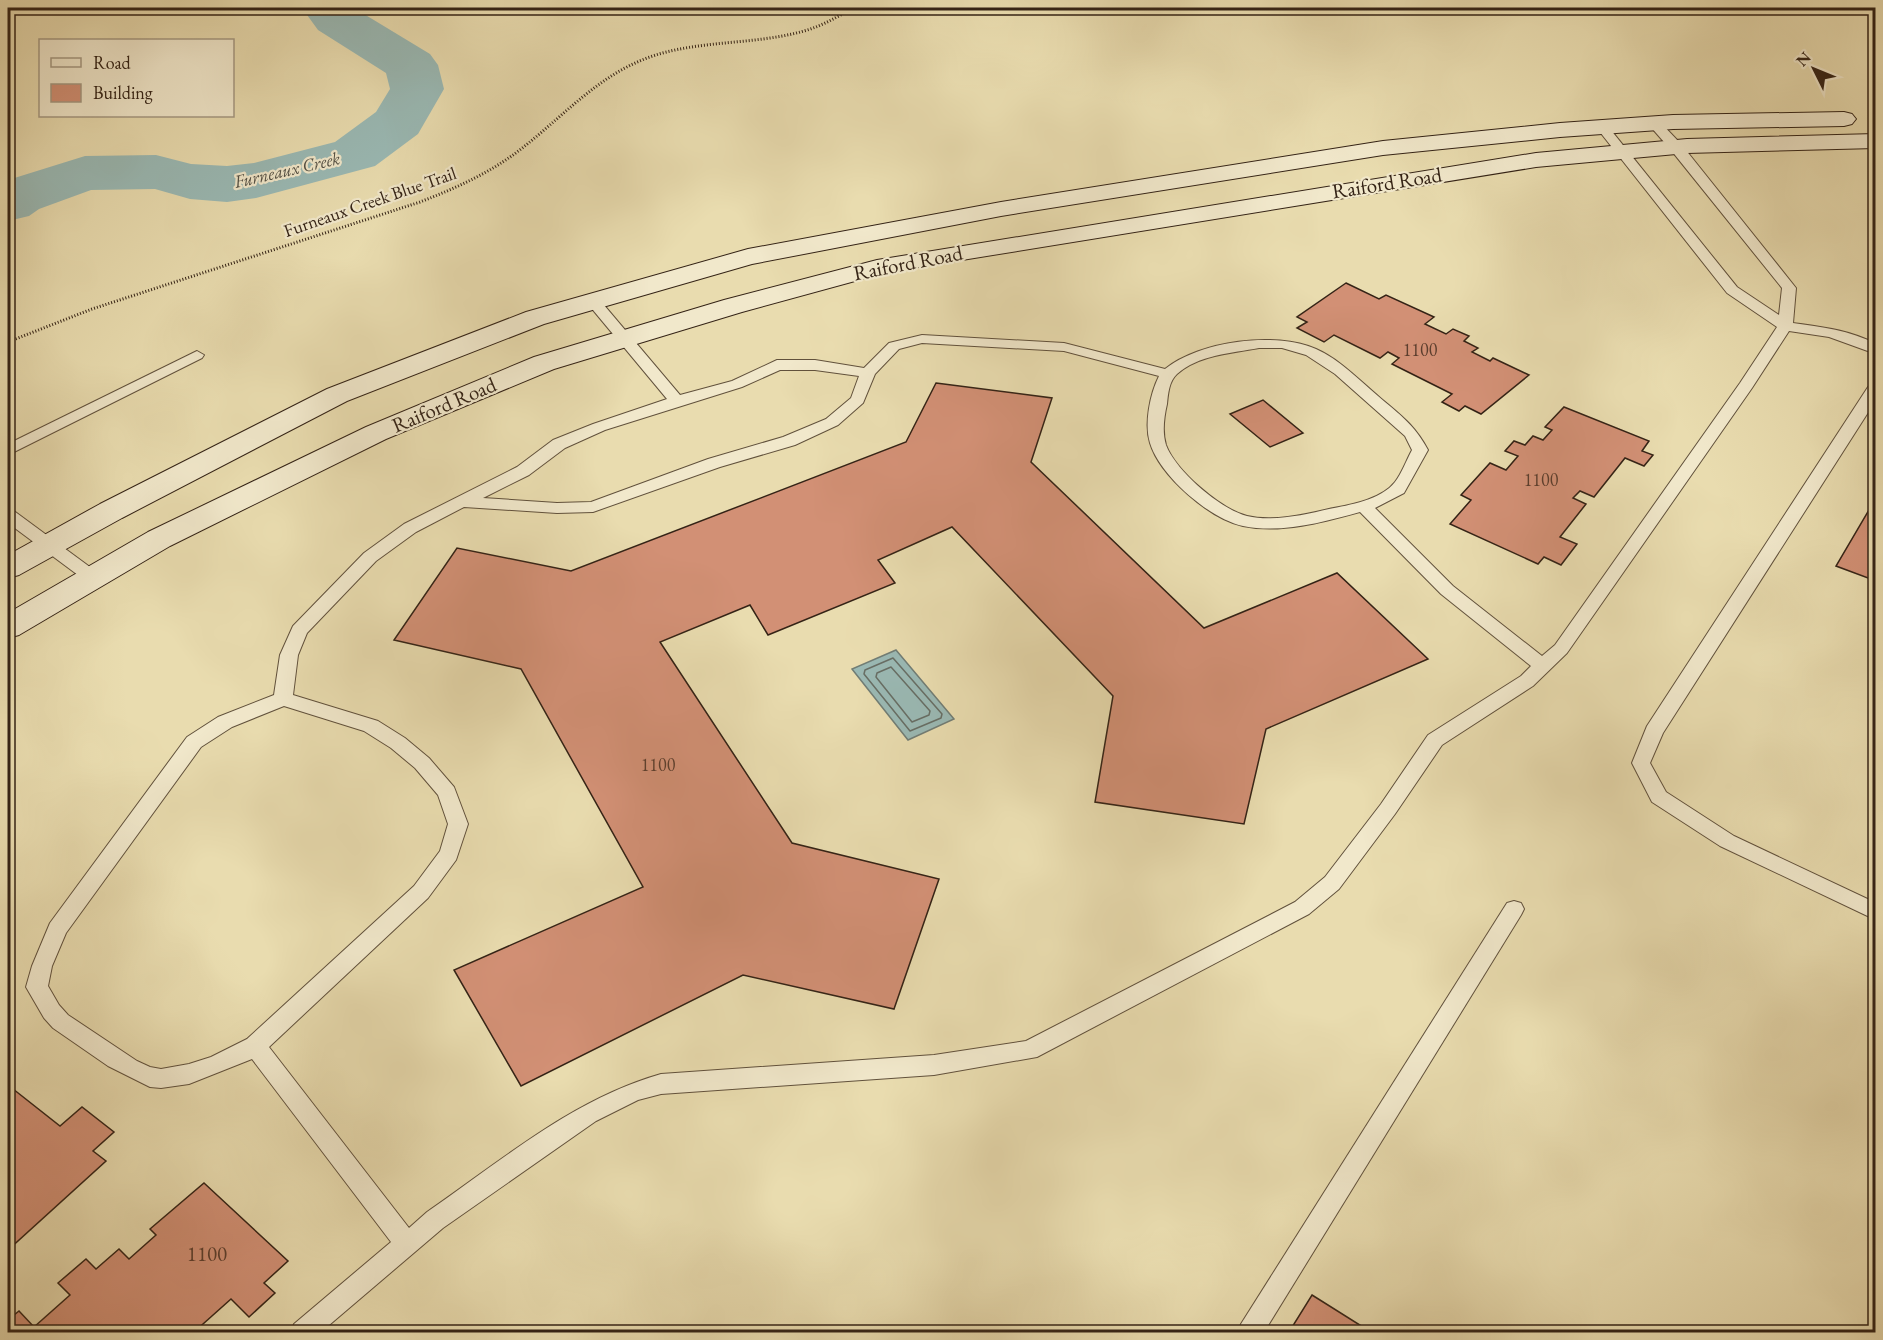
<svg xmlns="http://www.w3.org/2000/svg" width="1883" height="1340" viewBox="0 0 1883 1340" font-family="'EB Garamond',serif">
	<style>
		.water { fill: #9ab9b4; stroke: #717d75; stroke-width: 1.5 }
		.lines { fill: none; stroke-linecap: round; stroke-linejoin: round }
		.shore { stroke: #676e65; stroke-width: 1.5 }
		.river { fill: #9ab9b4; fill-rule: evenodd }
		.building { fill: #d29075; stroke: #342316; stroke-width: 1.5 }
		.lane-casing { stroke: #61513c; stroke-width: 2 }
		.secondary-casing { stroke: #342316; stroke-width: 2 }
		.path-far1 { stroke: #342316; stroke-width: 3; stroke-dasharray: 1 2; stroke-linecap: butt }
		.path { stroke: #342316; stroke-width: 4; stroke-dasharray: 1.5 3; stroke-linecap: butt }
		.lane { fill: #f1e8cb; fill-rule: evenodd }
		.secondary { fill: #f1e8cb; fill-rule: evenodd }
		.labels { text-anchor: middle; stroke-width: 4.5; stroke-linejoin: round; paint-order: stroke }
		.far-water-label { font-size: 18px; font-style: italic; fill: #535045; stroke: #f1e8cb }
		.far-street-label { font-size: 18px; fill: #342316; stroke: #f1e8cb }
		.number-label { font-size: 18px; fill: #5c3e2e }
		.street-label { font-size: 21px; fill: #342316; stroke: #f1e8cb }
		.near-number-label { font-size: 21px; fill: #5c3e2e }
	</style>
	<rect width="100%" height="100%" fill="#e9dcaf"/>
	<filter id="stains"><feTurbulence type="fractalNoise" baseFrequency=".00333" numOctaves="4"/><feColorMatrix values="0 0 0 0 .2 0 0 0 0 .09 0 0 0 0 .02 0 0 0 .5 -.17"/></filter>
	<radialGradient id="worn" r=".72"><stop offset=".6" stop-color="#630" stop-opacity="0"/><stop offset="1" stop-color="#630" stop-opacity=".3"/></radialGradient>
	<path class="water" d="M896,650l58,69 -46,21 -56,-71z"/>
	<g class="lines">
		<g class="shore">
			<path d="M893,658l49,56 -1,4 -31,13 -46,-57 1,-4z"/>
			<path d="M891,667l39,44 -1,4 -17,7 -36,-45 1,-4z"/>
		</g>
		<path class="river" d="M302,8h52l76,46 8,11 6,24 -26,45 -43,32 -119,32 -29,4 -37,-3 -35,-10 -64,1 -52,19 -10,7 -21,5v-41l77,-24 71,-1 35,9 36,2 27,-3 81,-21 41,-30 14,-23 -4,-16 -68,-43z"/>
	</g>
	<g class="building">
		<path d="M1346,283l33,16 7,-4 48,22 -9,7 21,10 7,-5 16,7 -5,5 14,7 -6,4 18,9 3,-3 36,17 -48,39 -16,-8 -6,5 -17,-9 10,-8 -60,-30 7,-6 -11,-6 -8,6 -46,-23 -10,7 -27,-14 10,-6 -10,-5z"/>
		<path d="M936,383l116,15 -21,64 173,166 133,-55 91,86 -162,70 -22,95 -149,-22 18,-106 -161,-169 -74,33 17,23 -127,52 -18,-30 -90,37 132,201 147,36 -45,130 -151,-34 -222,111 -67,-116 189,-83 -122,-218 -127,-29 63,-92 114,23 335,-129z"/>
		<path d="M1263,400l40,33 -33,14 -40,-33z"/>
		<path d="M1564,407l85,34 -7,10 11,4 -9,11 -19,-8 -31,39 -14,-6 -7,7 13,6 -26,33 17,7 -16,21 -17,-8 -6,7 -88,-40 21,-24 -10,-5 29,-32 16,7 12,-14 -13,-5 9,-10 11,4 8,-9 10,4 9,-10 -7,-3z"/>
		<path d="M1876,498v83l-40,-15z"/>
		<path d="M8,1085l52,41 22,-19 32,25 -21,19 13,10 -98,89z"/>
		<path d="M204,1183l84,78 -24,22 11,10 -26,24 -18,-18 -37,33h-186v-12l11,-9 15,16 36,-32 -12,-12 28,-24 10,10 23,-20 10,10 27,-24 -6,-6z"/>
		<path d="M1312,1295l59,37h-82z"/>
	</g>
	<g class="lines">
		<defs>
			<g id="lane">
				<path d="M1654,119l4,1 23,24 115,144 -3,35c28,4 57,7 83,21v10l-47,-17 -40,-6 -37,57 -185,265 -34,33 -91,59 -47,69 -56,75 -30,25 -272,143 -103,18 -273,19 -23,6 -42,21 -153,107 -122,104h-30l3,-8 97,-82 -139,-183 -63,25 -28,4 -11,-1 -42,-21 -55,-38 -9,-10 -18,-31 6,-21 18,-43 137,-186 31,-20 56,-22 6,-40 13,-29 71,-73 40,-29 113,-57 36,-27 40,-16 74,-25 -79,-95 -2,-3 2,-3h10l82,97 52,-14 45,-21h38l49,8 25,-25 33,-8 142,8 101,26c35,-28 110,-38 151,-20 23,10 43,31 62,47 22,19 36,28 50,54l-24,43 -29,15 78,78 89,70 13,-11 185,-262 37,-56 -50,-34 -131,-166 6,-4 4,1 131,163 42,28 3,-27 -111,-138 -21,-24 -2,-3zM922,343l142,8 95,25c-9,18 -15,48 -9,67 10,33 60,76 93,83 38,8 81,-4 117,-14l81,82 90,72 -10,10 -93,59 -47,69 -56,73 -30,25 -269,139 -92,14 -273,19c-88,25 -160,87 -234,138l-18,16 -140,-181 159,-149 28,-38 12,-36 -14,-37 -25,-29 -24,-20 -27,-17 -85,-26 5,-40 9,-22 69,-72 40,-29 48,-25 93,6 36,-1 127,-45 75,-22 43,-20 25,-22 12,-29 24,-25zM1259,348h23l24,7 29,19 70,62 7,14c-6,11 -10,23 -17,32 -14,18 -46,23 -66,27 -25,6 -57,13 -82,7 -27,-7 -71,-45 -81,-71 -4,-13 -2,-28 1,-41 1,-10 2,-23 10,-30 21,-19 55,-21 82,-26zM780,370h35l44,6 -8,22 -25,21 -43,18 -75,22 -117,43 -34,1 -74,-5 46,-23 36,-27 40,-18 137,-43zM284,706l80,25 27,17 24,20 23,27 10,29 -8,27 -26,35 -167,153 -36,18 -22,7 -28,5 -11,-2 -13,-6 -69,-46 -9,-10 -11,-19 4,-20 14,-33 135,-186 31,-20z"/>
				<path d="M197,351l7,4 -2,3 -194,97v-11z"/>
				<path d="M1876,382v18l-213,333 -13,30 16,29 68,44 142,67v17l-156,-74 -68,-44 -20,-39 15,-37 221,-339z"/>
				<path d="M8,510l6,1 84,62 3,4 -3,4h-12l-78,-58z"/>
				<path d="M1514,901l7,2 3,6 -3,6 -257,417h-26l3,-8 266,-421z"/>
			</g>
			<g id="secondary">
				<path d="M1844,112l8,2 4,5 -4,5 -8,2 -171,3 -113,8 -177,18 -382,61 -249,48 -208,60 -197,77 -225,117 -103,57 -11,3v-23l92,-51 227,-115 199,-77 222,-63 253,-47 382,-61 177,-18 113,-8z"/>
				<path d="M1876,134v14l-189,5 -151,14 -648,105 -146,40 -188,57 -168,70 -216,107 -151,89 -11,3v-25l140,-81 218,-105 168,-70 190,-57 153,-40 659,-107 151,-14z"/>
			</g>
		</defs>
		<use href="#lane" class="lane-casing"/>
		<use href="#secondary" class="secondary-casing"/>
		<path class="path-far1" d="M13,340l79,-31 328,-107c36,-14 70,-29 101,-53 39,-30 74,-70 121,-89 51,-21 109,-14 162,-29 18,-5 33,-14 49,-23"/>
		<path class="path" d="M8,342l8,-3"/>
		<use href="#lane" class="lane"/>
		<use href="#secondary" class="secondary"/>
	</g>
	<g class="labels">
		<g class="far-water-label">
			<text transform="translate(287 170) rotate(-13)" y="6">Furneaux Creek</text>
		</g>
		<g class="far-street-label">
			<text transform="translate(370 202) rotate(-19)" y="6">Furneaux Creek Blue Trail</text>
		</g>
		<g class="number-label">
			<text x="1420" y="356">1100</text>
			<text x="1541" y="486">1100</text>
			<text x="658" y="771">1100</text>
		</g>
		<g class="street-label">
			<text transform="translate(1387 183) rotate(-9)" y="7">Raiford Road</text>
			<text transform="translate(908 263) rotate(-11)" y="7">Raiford Road</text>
			<text transform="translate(444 405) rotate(-23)" y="7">Raiford Road</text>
		</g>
		<g class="near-number-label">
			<text x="207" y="1261">1100</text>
		</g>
	</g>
	<rect width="1883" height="1340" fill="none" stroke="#e9dcaf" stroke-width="30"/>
	<rect x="9" y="9" width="1865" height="1322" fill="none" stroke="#342316" stroke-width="3"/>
	<rect x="15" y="15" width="1853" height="1310" fill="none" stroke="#342316" stroke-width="1.5"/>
	<rect x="39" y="39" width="195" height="78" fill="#f1e8cb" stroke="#a59983" stroke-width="1.5"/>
	<rect x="51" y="58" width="30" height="9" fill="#f1e8cb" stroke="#a59983" stroke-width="1.5"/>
	<text x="93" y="69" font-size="18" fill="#342316">Road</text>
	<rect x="51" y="84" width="30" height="18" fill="#d29075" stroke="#a59983" stroke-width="1.5"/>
	<text x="93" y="99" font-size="18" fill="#342316">Building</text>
	<g transform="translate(1814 69) rotate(313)" stroke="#f1e8cb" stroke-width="4.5" paint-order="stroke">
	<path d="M0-4.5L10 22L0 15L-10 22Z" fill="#342316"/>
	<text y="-9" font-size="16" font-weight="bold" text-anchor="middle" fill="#342316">N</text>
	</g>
	<rect width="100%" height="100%" filter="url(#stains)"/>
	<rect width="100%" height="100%" fill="url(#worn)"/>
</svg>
